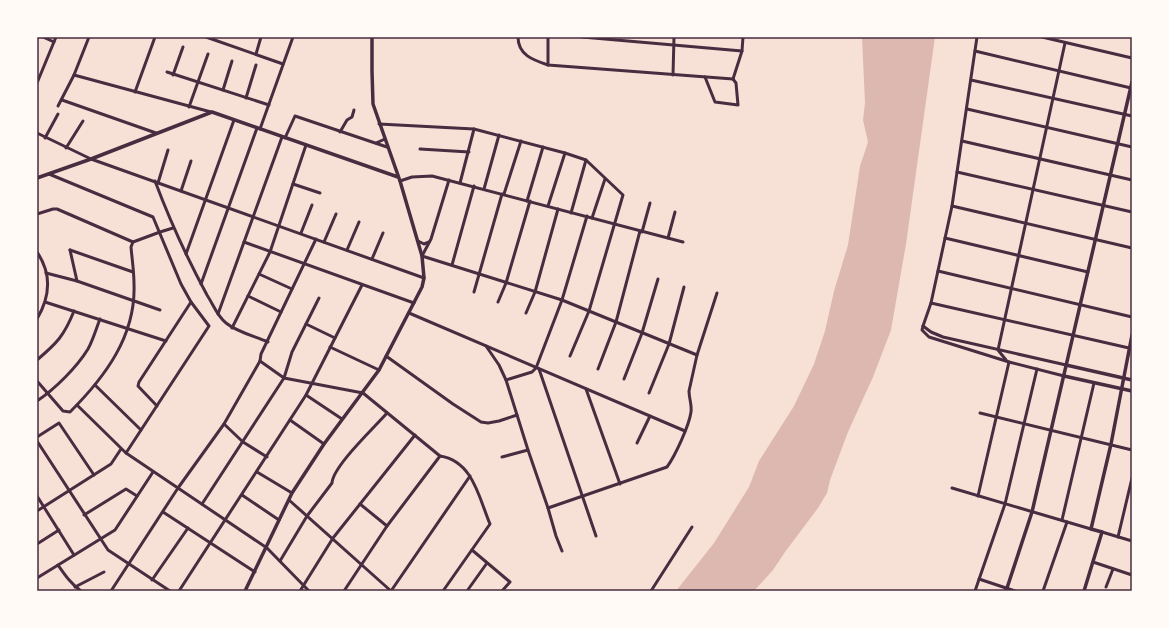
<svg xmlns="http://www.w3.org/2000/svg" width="1169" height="628" viewBox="0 0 1169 628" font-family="'Titillium Web',sans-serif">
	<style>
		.water { fill: #dcb8b0 }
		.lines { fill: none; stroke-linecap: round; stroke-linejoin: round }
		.minor { stroke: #4a2c40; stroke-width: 3 }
		.tertiary { stroke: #4a2c40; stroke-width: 3.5 }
		.neatline { fill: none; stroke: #4a2c40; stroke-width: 1.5 }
	</style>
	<rect width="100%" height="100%" fill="#f7e1d7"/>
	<path class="water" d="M862,37h73l-29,207 -15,86 -18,47 -25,55 -18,48 -3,13 -9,15 -33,44 -12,18 -19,21h-78l38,-48 35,-56 10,-26 35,-55 20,-42 11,-33 9,-40 14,-46 12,-79 8,-24 -5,-22 2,-17z"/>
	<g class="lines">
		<g class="minor">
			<path d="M43,37l11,5"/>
			<path d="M206,37l77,27"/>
			<path d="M518,37c0,18 15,23 30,28l185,14"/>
			<path d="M582,37l160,14"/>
			<path d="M977,37l-25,169 -21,97 -8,23 -1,4 7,7 80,25 55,14"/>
			<path d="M1042,37l90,21"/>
			<path d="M975,51l156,37"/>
			<path d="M256,54l5,-17"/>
			<path d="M548,65v-28"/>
			<path d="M167,72l102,33"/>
			<path d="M74,75l137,37"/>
			<path d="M173,75l10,-28"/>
			<path d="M673,75l1,-38"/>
			<path d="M705,77l10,25 23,3 -2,-22 -3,-4"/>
			<path d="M733,79l9,-28 1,-14"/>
			<path d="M971,80l161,36"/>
			<path d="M37,83l19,-46"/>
			<path d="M223,90l9,-29"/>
			<path d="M135,92l20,-55"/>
			<path d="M246,98l10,-33"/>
			<path d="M62,100l94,33"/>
			<path d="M58,106l16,-31 15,-38"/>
			<path d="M189,107l19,-53"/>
			<path d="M967,109l165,38"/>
			<path d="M379,124l95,5 91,24 21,7 37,35 -34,116 -19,45"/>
			<path d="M260,129l33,-92"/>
			<path d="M340,132l7,-12 5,-3 2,-7"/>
			<path d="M37,133l54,26 333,119"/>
			<path d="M45,138l13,-24"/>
			<path d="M285,138l10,-22 92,31"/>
			<path d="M962,141l170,39"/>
			<path d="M376,143l9,-4"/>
			<path d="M66,148l17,-27"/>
			<path d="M420,149l49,3"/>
			<path d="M957,172l175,40"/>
			<path d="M49,174l104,43 28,67 10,18 18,24 -83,127"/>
			<path d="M449,180l-18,59 -9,17 140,44 135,55"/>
			<path d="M155,181c15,40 32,77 52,114 6,9 10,21 19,28 11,9 28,13 42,19"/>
			<path d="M400,181l12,-4 20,-1 251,66"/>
			<path d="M158,183l10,-33"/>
			<path d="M460,183l14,-54"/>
			<path d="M293,184l27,9"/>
			<path d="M484,189l15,-54"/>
			<path d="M181,191l10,-30"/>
			<path d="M504,194l17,-53"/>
			<path d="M527,201l16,-54"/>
			<path d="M548,206l17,-53"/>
			<path d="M952,206l180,42"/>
			<path d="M571,213l15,-53"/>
			<path d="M37,214l16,-5h4l76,33"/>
			<path d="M592,218l13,-39"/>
			<path d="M642,232l8,-29"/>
			<path d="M301,233l11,-28"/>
			<path d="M668,238l7,-26"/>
			<path d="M945,238l143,34"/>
			<path d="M316,239l-55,115 -1,7 24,17 79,15 77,63c33,5 39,42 50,68l-47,67"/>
			<path d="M418,241l6,3 5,-2"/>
			<path d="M244,242l170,61"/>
			<path d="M324,242l12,-28"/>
			<path d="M70,250l63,22"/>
			<path d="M70,250l7,31"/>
			<path d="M347,250l12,-28"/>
			<path d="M37,252c15,22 13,45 0,67"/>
			<path d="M186,254l48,-134"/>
			<path d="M372,259l11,-26"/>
			<path d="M452,265l22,-79"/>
			<path d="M938,271l194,46"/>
			<path d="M46,273l31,8 83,29"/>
			<path d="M259,274l33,15"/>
			<path d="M201,284l56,-156"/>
			<path d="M474,292l28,-98"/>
			<path d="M248,296l33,16"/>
			<path d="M45,302l121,39"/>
			<path d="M498,302l8,-19 24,-82"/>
			<path d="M931,303l198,45"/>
			<path d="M409,313l276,118"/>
			<path d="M526,313l9,-21 23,-83"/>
			<path d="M218,314l64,-177"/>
			<path d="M306,324l29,14"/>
			<path d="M923,326l8,6 12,5 123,28"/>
			<path d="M232,328l38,-76 36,-107"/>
			<path d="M486,346l13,19 7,15 22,70 20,58 8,28 6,15"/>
			<path d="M330,347l49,23"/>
			<path d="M386,356l67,48 28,18 7,1 11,-2 18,-6"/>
			<path d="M37,360c20,-17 27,-24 37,-49"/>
			<path d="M1006,360l-8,-10 67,-307"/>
			<path d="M539,369l57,167"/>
			<path d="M598,369l18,-47 24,-91"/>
			<path d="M624,379l18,-46 16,-54"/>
			<path d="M506,380l26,-8 4,-4 26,-68 25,-84"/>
			<path d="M37,381l26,30 7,1c35,-35 66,-76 64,-128 0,-13 -2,-25 -3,-37l2,-5 27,-10 13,-4"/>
			<path d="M95,385l46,45"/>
			<path d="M586,389l34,95"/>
			<path d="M649,393l20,-49 15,-57"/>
			<path d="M306,395l36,24"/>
			<path d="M37,401c18,-12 40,-34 51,-52 5,-9 8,-20 12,-30"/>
			<path d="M77,405l49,48 141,95 42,43"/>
			<path d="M157,406l-19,-20 1,-4 52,-80"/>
			<path d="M980,413l152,37"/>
			<path d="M290,420l34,24"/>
			<path d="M224,424l19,18 24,15"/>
			<path d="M37,437l22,-14 35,52"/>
			<path d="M37,441l71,109 62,41"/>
			<path d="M637,443l13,-27"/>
			<path d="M502,457l26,-7"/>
			<path d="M257,472l35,21"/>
			<path d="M952,488l139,41"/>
			<path d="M242,495l37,25"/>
			<path d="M37,496l37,59"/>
			<path d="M978,496l31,-134"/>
			<path d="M289,500l102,91"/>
			<path d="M202,504l82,-126 8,-26 27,-54"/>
			<path d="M360,504l27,22"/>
			<path d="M548,508l119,-41c8,-11 22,-41 24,-55 1,-7 -2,-14 -2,-21l8,-36 20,-62"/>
			<path d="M37,511l74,-47 10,-15"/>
			<path d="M163,512l92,60"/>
			<path d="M84,515l42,-26 11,7"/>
			<path d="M1062,520l32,-137"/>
			<path d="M1102,532l30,9"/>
			<path d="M1118,537l14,-59"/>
			<path d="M37,544l22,-14"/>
			<path d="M472,550l38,32 -8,9"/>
			<path d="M280,561l27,-45 25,-33c1,-17 43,-56 55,-70"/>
			<path d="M1093,562l39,13"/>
			<path d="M58,565c7,10 13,19 23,26"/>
			<path d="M37,578l78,-48 38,-58"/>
			<path d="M979,579l36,12"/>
			<path d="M152,580l36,-52"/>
			<path d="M75,587l29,-15"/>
			<path d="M1106,587l7,-18"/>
			<path d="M111,591l67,-103 46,-64 36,-63"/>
			<path d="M179,591l127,-196 56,-110"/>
			<path d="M300,591l33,-53 82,-103"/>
			<path d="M344,591l43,-65 53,-70"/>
			<path d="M391,591l79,-115"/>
			<path d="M467,591l20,-28"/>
			<path d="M651,591l41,-64"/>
			<path d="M975,591l30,-87 32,-135"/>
			<path d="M1043,591l24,-69"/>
		</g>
		<g class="tertiary">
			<path d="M37,178l54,-19 121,-47 186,65"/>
			<path d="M1066,365l66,15"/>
			<path d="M1064,376l68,15"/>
			<path d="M245,591l47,-98 32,-49 55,-74 43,-83 2,-9 -2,-22 -22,-75 -27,-77 -1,-33v-34"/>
			<path d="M1006,591l26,-79 100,-430"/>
			<path d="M1084,591l18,-59 -11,-3 20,-85 21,-109"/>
		</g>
	</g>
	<rect width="1169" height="628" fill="none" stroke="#fffaf5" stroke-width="76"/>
	<rect x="38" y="38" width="1093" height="552" class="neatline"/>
</svg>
